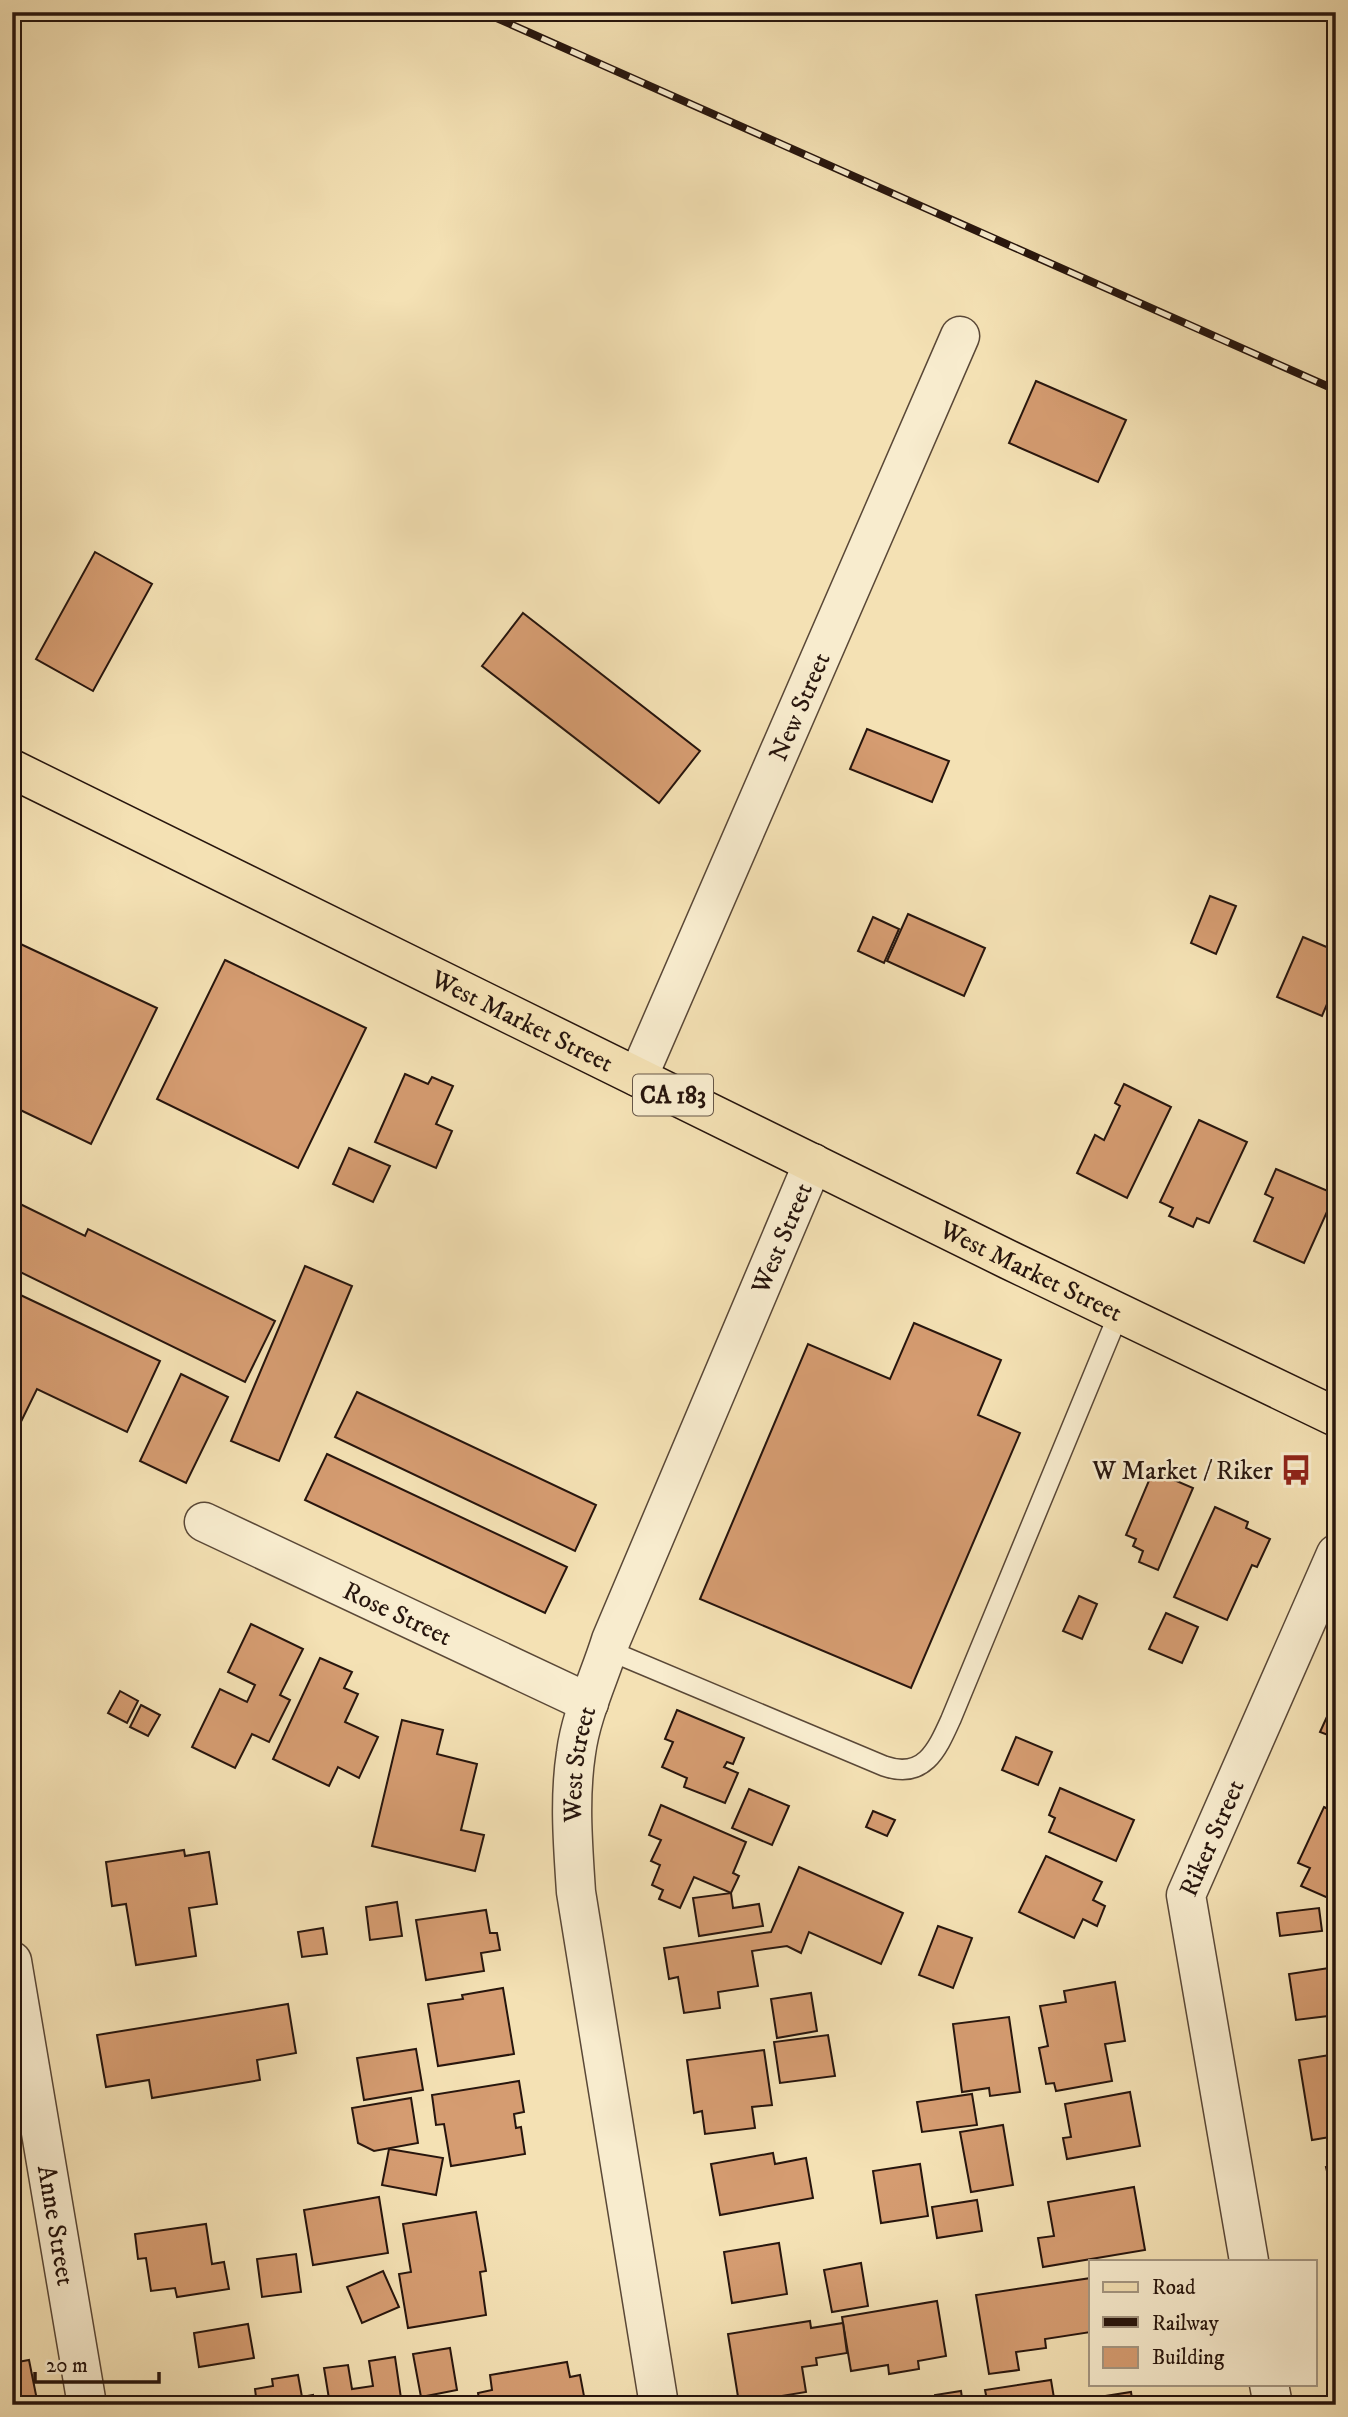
<svg xmlns="http://www.w3.org/2000/svg" width="1348" height="2417" viewBox="0 0 1348 2417" font-family="'IM FELL DW Pica',serif">
	<style>
		.building { fill: #d59c71; stroke: #27150d; stroke-width: 2 }
		.lines { fill: none; stroke-linecap: round; stroke-linejoin: round }
		.lane-casing { stroke: #5a4837; stroke-width: 22 }
		.street-casing { stroke: #5a4837; stroke-width: 41 }
		.primary-casing { stroke: #27150d; stroke-width: 41 }
		.lane { stroke: #f8ecce; stroke-width: 19 }
		.street { stroke: #f8ecce; stroke-width: 38 }
		.primary { stroke: #f4e1b4; stroke-width: 38 }
		.rail-casing { stroke: #27150d; stroke-width: 8 }
		.rail { stroke: #f8ecce; stroke-width: 5; stroke-dasharray: 16; stroke-linecap: butt }
		.labels { text-anchor: middle; stroke-width: 5; stroke-linejoin: round; paint-order: stroke }
		.shield { fill: #f8ecce; stroke: #665647; stroke-width: 2 }
		.shield-label { font-size: 24px; font-weight: bold; fill: #27150d }
		.street-label { font-size: 26px; fill: #27150d; stroke: #f8ecce }
		.poi-label { font-size: 26px; fill: #27150d; stroke: #f8ecce; text-anchor: end }
	</style>
	<rect width="100%" height="100%" fill="#f4e1b4"/>
	<filter id="stains"><feTurbulence type="fractalNoise" baseFrequency=".00286" numOctaves="4"/><feColorMatrix values="0 0 0 0 .2 0 0 0 0 .09 0 0 0 0 .02 0 0 0 .5 -.17"/></filter>
	<radialGradient id="worn" r=".72"><stop offset=".6" stop-color="#630" stop-opacity="0"/><stop offset="1" stop-color="#630" stop-opacity=".3"/></radialGradient>
	<g class="building">
		<path d="M1036,381l90,39 -28,62 -89,-39z"/>
		<path d="M95,552l57,32 -59,107 -57,-32z"/>
		<path d="M523,613l177,138 -41,52 -177,-137z"/>
		<path d="M867,729l82,32 -17,41 -82,-33z"/>
		<path d="M1210,896l26,10 -20,48 -25,-11z"/>
		<path d="M908,914l77,34 -21,48 -77,-35z"/>
		<path d="M873,917l26,12 -15,34 -26,-12z"/>
		<path d="M1303,937l33,14v32l-14,33 -45,-19z"/>
		<path d="M12,940l145,68 -66,136 -79,-38z"/>
		<path d="M225,960l141,68 -68,140 -141,-69z"/>
		<path d="M405,1074l23,10 4,-7 21,9 -17,38 16,7 -16,37 -61,-26z"/>
		<path d="M1124,1084l47,23 -44,91 -50,-25 18,-38 9,5 16,-34 -5,-3z"/>
		<path d="M1199,1120l48,22 -38,81 -12,-5 -4,9 -24,-11 4,-8 -13,-6z"/>
		<path d="M349,1148l41,18 -17,36 -40,-18z"/>
		<path d="M1276,1169l59,25 -31,69 -50,-22 19,-43 -8,-4z"/>
		<path d="M12,1200l73,36 3,-7 187,92 -30,61 -233,-114z"/>
		<path d="M305,1266l47,20 -73,175 -48,-20z"/>
		<path d="M12,1291l148,70 -33,71 -90,-43 -25,51z"/>
		<path d="M914,1323l87,37 -23,55 42,18 -109,255 -211,-89 108,-255 82,35z"/>
		<path d="M181,1374l47,23 -42,86 -46,-22z"/>
		<path d="M357,1392l239,113 -21,46 -240,-114z"/>
		<path d="M327,1454l240,113 -22,46 -240,-113z"/>
		<path d="M1153,1471l40,17 -35,82 -19,-8 4,-11 -10,-5 3,-7 -10,-4z"/>
		<path d="M1215,1507l33,15 -2,6 24,11 -13,28 -5,-2 -25,55 -53,-23z"/>
		<path d="M1079,1596l18,8 -15,35 -19,-8z"/>
		<path d="M1166,1613l32,14 -16,36 -33,-14z"/>
		<path d="M251,1624l52,25 -23,46 10,5 -21,42 -17,-8 -17,34 -43,-21 28,-58 27,13 8,-17 -27,-13z"/>
		<path d="M320,1658l32,14 -8,16 14,6 -13,28 33,15 -19,41 -21,-11 -9,19 -56,-27z"/>
		<path d="M120,1691l18,10 -11,22 -19,-10z"/>
		<path d="M1336,1697v41l-16,-6z"/>
		<path d="M141,1705l19,10 -12,21 -18,-9z"/>
		<path d="M677,1710l67,28 -11,26 -6,-2 -3,5 14,6 -13,30 -41,-16 3,-9 -25,-11 11,-25 -8,-3z"/>
		<path d="M402,1720l41,10 -6,24 40,10 -16,66 23,5 -9,36 -103,-25z"/>
		<path d="M1016,1737l36,15 -14,33 -36,-15z"/>
		<path d="M1060,1788l74,32 -18,41 -67,-29 6,-14 -6,-3z"/>
		<path d="M749,1789l40,17 -17,39 -40,-17z"/>
		<path d="M661,1805l85,37 -13,31 6,3 -8,17 -37,-16 -14,31 -21,-9 4,-9 -11,-5 8,-20 -9,-4 10,-21 -12,-5z"/>
		<path d="M1324,1807l12,6 -1,88 -34,-15 9,-18 -12,-5z"/>
		<path d="M873,1811l22,9 -8,16 -21,-9z"/>
		<path d="M184,1850l1,6 24,-4 8,52 -28,4 7,48 -60,9 -10,-61 -14,2 -6,-44z"/>
		<path d="M1046,1856l56,26 -9,18 12,6 -8,20 -14,-7 -9,19 -55,-26z"/>
		<path d="M799,1867l104,46 -22,51 -72,-32 -8,21 -14,-7 -35,5 6,35 -40,6 2,16 -36,5 -6,-36 -9,2 -5,-31 107,-16z"/>
		<path d="M731,1893l2,15 26,-4 4,22 -64,10 -6,-38z"/>
		<path d="M397,1902l5,34 -32,4 -4,-33z"/>
		<path d="M1319,1908l3,23 -42,5 -3,-23z"/>
		<path d="M486,1910l4,23h7l3,17 -19,3 3,18 -58,9 -10,-60z"/>
		<path d="M938,1926l34,12 -19,50 -34,-13z"/>
		<path d="M323,1928l4,26 -25,3 -4,-25z"/>
		<path d="M1336,1967v48l-40,5 -7,-46z"/>
		<path d="M1115,1982l10,59 -20,3 7,37 -56,10 -2,-8 -8,1 -7,-36 9,-2 -8,-40 26,-4 -2,-11z"/>
		<path d="M503,1988l11,66 -76,12 -10,-62 35,-5 -1,-4z"/>
		<path d="M811,1993l6,38 -40,7 -6,-39z"/>
		<path d="M288,2004l8,49 -39,7 3,20 -108,18 -3,-18 -43,7 -9,-52z"/>
		<path d="M1009,2017l11,75 -30,4 -1,-8 -27,4 -9,-68z"/>
		<path d="M828,2035l7,41 -55,7 -6,-41z"/>
		<path d="M416,2049l7,41 -59,10 -7,-42z"/>
		<path d="M764,2050l8,55 -20,2 3,21 -50,6 -3,-23 -8,2 -7,-53z"/>
		<path d="M1336,2054v82l-24,4 -13,-80z"/>
		<path d="M519,2081l5,31 -10,2 2,14 5,-1 4,27 -74,12 -7,-42 -8,1 -4,-30z"/>
		<path d="M1130,2092l10,54 -73,13 -4,-21 8,-1 -6,-33z"/>
		<path d="M972,2094l5,31 -55,7 -5,-30z"/>
		<path d="M411,2098l7,45 -44,8 -16,-8 -6,-35z"/>
		<path d="M1003,2125l10,60 -42,7 -11,-60z"/>
		<path d="M389,2149l54,9 -7,37 -54,-10z"/>
		<path d="M773,2153l2,11 31,-6 7,40 -93,17 -9,-51z"/>
		<path d="M920,2164l8,52 -47,7 -8,-52z"/>
		<path d="M1336,2165v44l-10,-42z"/>
		<path d="M1134,2187l11,63 -102,17 -5,-29 16,-2 -6,-34z"/>
		<path d="M379,2197l9,56 -75,12 -9,-55z"/>
		<path d="M977,2200l5,31 -45,7 -5,-31z"/>
		<path d="M476,2212l10,59 -6,1 6,43 -78,13 -9,-54 12,-2 -8,-48z"/>
		<path d="M206,2224l6,40 12,-2 5,27 -52,8 -2,-9 -24,3 -5,-33 -8,1 -3,-25z"/>
		<path d="M779,2243l8,51 -55,9 -8,-51z"/>
		<path d="M296,2254l5,38 -39,5 -5,-38z"/>
		<path d="M861,2263l7,43 -36,6 -8,-42z"/>
		<path d="M383,2271l16,36 -37,16 -15,-36z"/>
		<path d="M1091,2278v54l-46,7 1,9 -30,4 3,18 -30,4 -13,-79z"/>
		<path d="M937,2301l9,55 -28,5 1,8 -30,5 -1,-9 -37,6 -9,-54z"/>
		<path d="M810,2321l1,7 32,-5 4,30 -31,5 1,7 -15,2 4,25 -67,11 -11,-69z"/>
		<path d="M248,2324l6,34 -55,9 -5,-34z"/>
		<path d="M450,2348l7,42 -36,7 -8,-43z"/>
		<path d="M395,2357l7,48h-72l-6,-37 24,-3 4,24 21,-3 -4,-25z"/>
		<path d="M29,2360l9,45h-21l-1,-7 -4,1v-36z"/>
		<path d="M567,2362l3,15 10,-2 4,21 -10,1 1,8h-95l-2,-12 14,-3 -2,-15z"/>
		<path d="M298,2375l4,22 11,-2 1,10h-57l-2,-16 18,-3 -1,-7z"/>
		<path d="M1051,2380l4,24 76,-12 2,13h-145l-3,-15z"/>
		<path d="M961,2391l2,14h-27l-1,-10z"/>
		<path d="M925,2401l1,4h-25z"/>
	</g>
	<g class="lines">
		<defs>
			<path id="lane" d="M608,1650l276,116c40,14 53,-16 67,-47l168,-406"/>
			<g id="street">
				<path id="s1" d="M638,1077l322,-741"/>
				<path id="s2" d="M204,1522l385,181"/>
				<path id="s3" d="M12,1961l75,444"/>
				<path id="s4" d="M1249,2261l-63,-366 150,-341"/>
				<path d="M1269,2384l4,21"/>
				<path id="s5" d="M659,2405l-83,-513c-3,-46 -7,-93 0,-139 5,-39 24,-77 35,-113l202,-477"/>
			</g>
			<g id="primary">
				<path id="s6" d="M12,769l997,491 327,157"/>
			</g>
		</defs>
		<use href="#lane" class="lane-casing"/>
		<use href="#street" class="street-casing"/>
		<use href="#primary" class="primary-casing"/>
		<use href="#lane" class="lane"/>
		<use href="#street" class="street"/>
		<use href="#primary" class="primary"/>
		<defs>
			<path id="rail" d="M483,12l853,378"/>
		</defs>
		<use href="#rail" class="rail-casing"/>
		<use href="#rail" class="rail"/>
	</g>
	<defs>
		<symbol id="bus-bare" viewBox="-9 -9 18 18"><path d="M-5-6H5V4H4V6H2V4H-2V6H-4V4H-5ZM-3.5-4V0h7V-4ZM-3.5 1.2v1.5H-2V1.2ZM2 1.2v1.5H3.5V1.2Z" fill="#8f2418" stroke="#f8ecce" stroke-width="2.5" paint-order="stroke"/></symbol>
	</defs>
	<g fill-rule="evenodd">
		<use href="#bus-bare" x="1274" y="1448" width="44" height="44"/>
	</g>
	<g class="labels">
		<rect class="shield" x="633" y="1074.5" width="80" height="41" rx="5"/>
		<g class="shield-label">
			<text x="673" y="1103">CA 183</text>
		</g>
		<g class="street-label">
			<text dy="9" stroke="none"><textPath href="#s1" startOffset="404">New Street</textPath></text>
			<text dy="9" stroke="none"><textPath href="#s6" startOffset="569">West Market Street</textPath></text>
			<text dy="9" stroke="none"><textPath href="#s5" startOffset="1214">West Street</textPath></text>
			<text dy="9" stroke="none"><textPath href="#s6" startOffset="1136">West Market Street</textPath></text>
			<text dy="9" stroke="none"><textPath href="#s2" startOffset="214">Rose Street</textPath></text>
			<text dy="9" stroke="none"><textPath href="#s5" startOffset="648">West Street</textPath></text>
			<text dy="9" stroke="none"><textPath href="#s4" startOffset="434">Riker Street</textPath></text>
			<text dy="9" stroke="none"><textPath href="#s3" startOffset="268">Anne Street</textPath></text>
		</g>
		<g class="poi-label">
			<text x="1273" y="1479">W Market / Riker</text>
		</g>
	</g>
	<rect width="1348" height="2417" fill="none" stroke="#f4e1b4" stroke-width="42"/>
	<rect x="14" y="14" width="1320" height="2389" fill="none" stroke="#27150d" stroke-width="3.5"/>
	<rect x="21" y="21" width="1306" height="2375" fill="none" stroke="#27150d" stroke-width="2"/>
	<rect x="1089" y="2260" width="228" height="126" fill="#f8ecce" stroke="#a49681" stroke-width="2"/>
	<rect x="1103" y="2282" width="35" height="10" fill="#f4e1b4" stroke="#a49681" stroke-width="2"/>
	<text x="1152" y="2294" font-size="21" fill="#27150d">Road</text>
	<rect x="1103" y="2317" width="35" height="10" fill="#27150d" stroke="#a49681" stroke-width="2"/>
	<text x="1152" y="2330" font-size="21" fill="#27150d">Railway</text>
	<rect x="1103" y="2347" width="35" height="21" fill="#d59c71" stroke="#a49681" stroke-width="2"/>
	<text x="1152" y="2364" font-size="21" fill="#27150d">Building</text>
	<path d="M35 2372v10h124v-10" fill="none" stroke="#27150d" stroke-width="3.5"/>
	<text x="46" y="2372" font-size="21" fill="#27150d" stroke="#f8ecce" stroke-width="5" paint-order="stroke">20 m</text>
	<rect width="100%" height="100%" filter="url(#stains)"/>
	<rect width="100%" height="100%" fill="url(#worn)"/>
</svg>
